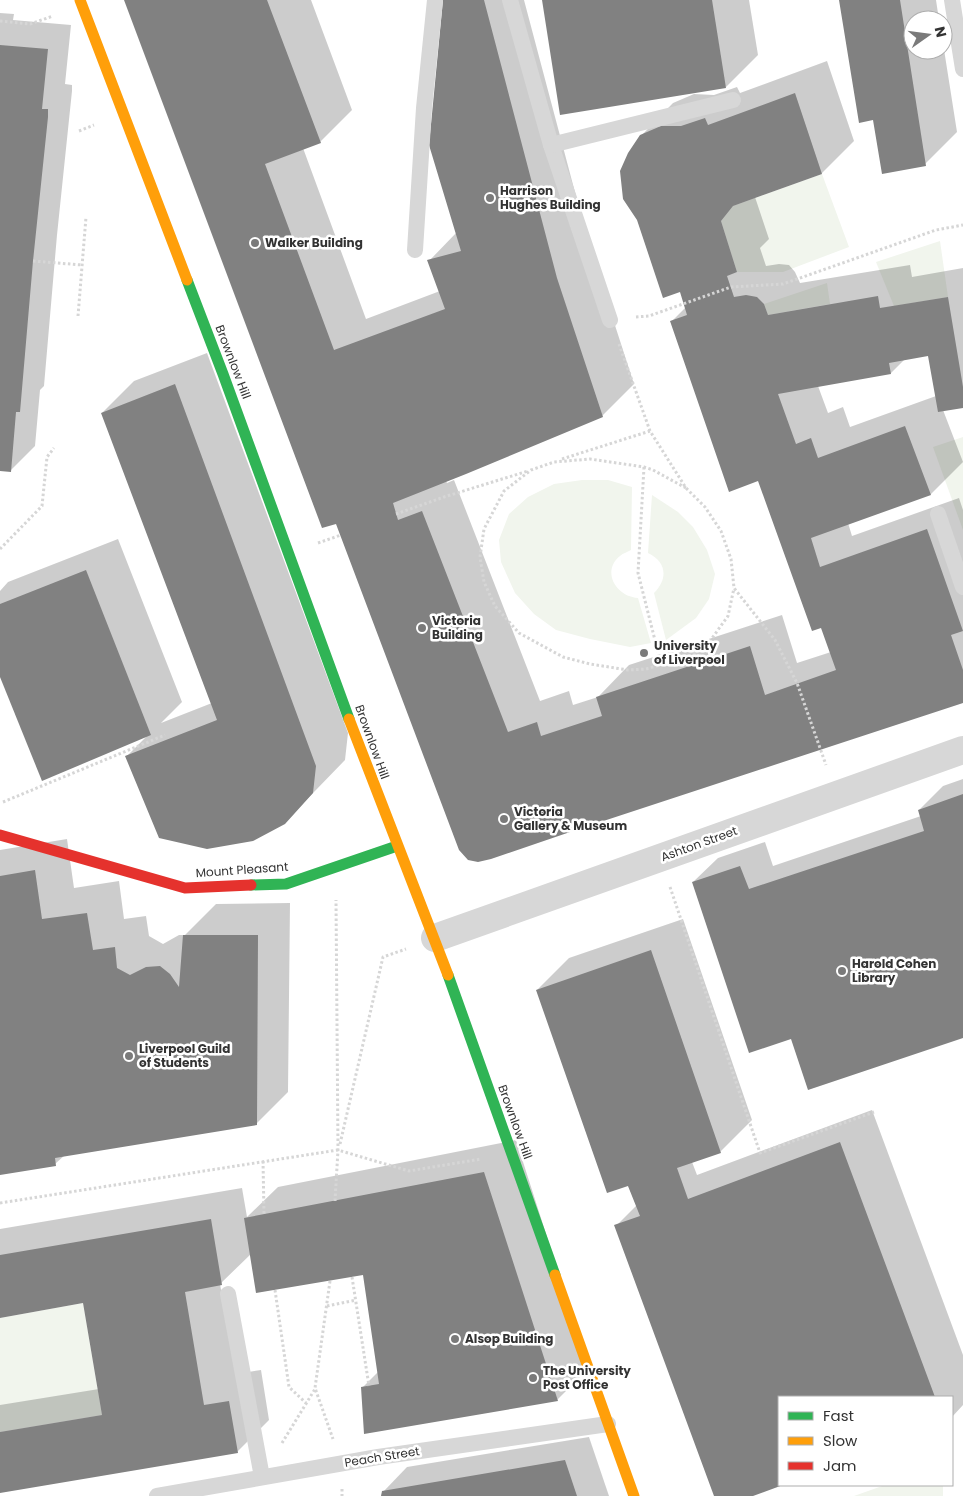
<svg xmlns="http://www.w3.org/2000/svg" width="963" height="1496" viewBox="0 0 963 1496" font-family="Poppins,sans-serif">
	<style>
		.green { fill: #f1f5ed }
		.shadow { fill: #0003; fill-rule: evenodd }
		.building { fill: #818181 }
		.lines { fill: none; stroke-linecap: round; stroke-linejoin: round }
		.path { stroke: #d6d6d6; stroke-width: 3; stroke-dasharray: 2.5 2.5; stroke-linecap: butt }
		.lane { stroke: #d7d7d7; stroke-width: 16 }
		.street { stroke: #d7d7d7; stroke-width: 28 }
		.fast { stroke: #30b455; stroke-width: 11 }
		.slow { stroke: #ff9f0a; stroke-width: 11 }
		.jam { stroke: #e5322d; stroke-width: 11 }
		.poi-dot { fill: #7a7a7a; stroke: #fff; stroke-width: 2 }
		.labels { text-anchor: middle; stroke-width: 5; stroke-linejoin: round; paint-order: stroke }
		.poi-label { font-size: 12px; font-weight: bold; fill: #333; stroke: #fff; text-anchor: start }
		.street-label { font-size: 12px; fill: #333; stroke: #fff }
	</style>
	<rect width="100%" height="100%" fill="#fff"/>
	<g class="green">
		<path d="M822,174l27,73 -66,25h-46l-16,-51 12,-15z"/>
		<path d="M940,241l8,56 -54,9 -18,-44z"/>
		<path d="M827,283l3,21 -62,11 -4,-11z"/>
		<path d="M963,437v93l-30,-83z"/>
		<path d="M582,480h26l24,7 -1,63c-3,2 -8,3 -11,6 -19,15 -4,41 18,42l13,45 -21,4 -40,-8 -34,-9 -22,-16 -19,-21 -14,-31 -2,-22 10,-26 19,-17 26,-13z"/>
		<path d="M652,495l26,17 15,15 14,23 8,24 -6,25 -13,19 -30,22 -12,-47c14,-14 13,-31 -6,-40z"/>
		<path d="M83,1303l19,112 -102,17v-114z"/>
		<path d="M885,1485h58v11h-89z"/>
	</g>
	<g class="shadow">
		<path d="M126,0h185l41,110 -32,32 -17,6 63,171 74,-28 -11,-30 28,-29 -13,-232h80l65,245 45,139 -32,32 -156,65 1,2 7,-3 86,221 29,-10 4,14 25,-8 31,-32 153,-50 15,48 34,-11 -9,-26 -63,-147 -88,-157 15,-15 -45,-171 32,-33 21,-9 20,1 23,-8 3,6 87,-32 27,80 -32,32 -67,24 14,42 -9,9 6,18 13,-2 10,1 6,7 5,11 110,-18 2,12 51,-9v139l-20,3 20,52 -32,32 -83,29 4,13 107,-38 4,12v192l-390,128 -236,-307zM929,354l7,42 -86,31 -7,-20 -15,6 -10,-27 73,-13 14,-14z"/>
		<path d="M543,0h206l9,55 -32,32z"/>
		<path d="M840,0h96l3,20h-26v30h30v-7l14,89 -32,32 -51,-45z"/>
		<path d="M0,13l14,1 -1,6 58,5 -6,59 7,1v6l-15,144 -13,151 -4,4 -5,56 -24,24h-11z"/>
		<path d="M207,353l141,380 -3,27 -61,63 -157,-67 21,-21 -148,-61v-83l8,-9 110,-43 64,163 -21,21 51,-20 -110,-290 32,-32z"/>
		<path d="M963,779v258h-172l-98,-155 25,-24 47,-16 8,24 148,-50 -2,-6 24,-24z"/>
		<path d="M67,839l7,49 45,-7 5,38 22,-3 3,20 14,8 16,-9h6l31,-31 74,-1 -2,189 -32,32 -191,31 -10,9 -55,10v-324z"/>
		<path d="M683,919l69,201 -32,32 -28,10 5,13 175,-65 91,245v50l-11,12v-20h-173l1,88 -30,11h-34l-100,-270 21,-21 -100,-215 32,-32z"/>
		<path d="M516,1140l73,228 -32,32 -194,-13 16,-16 -15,-97 -113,-20 -31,30 16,90 25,-4 8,50 -32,32 -237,40v-87l99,-16 -15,-87 -84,14v-87l242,-41 5,29 31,-30z"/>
		<path d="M589,1437l20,59h-226v-4l24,-25z"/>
	</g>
	<g class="building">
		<path d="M124,0h143l54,143 -56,21 69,186 111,-41 -18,-49 34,-9 -32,-106 14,-145h41l73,278 46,139 -137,57 -73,29 5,17 24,-9 86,221 29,-10 4,14 61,-20 -6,-19 154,-51 15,49 71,-25 -15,-42 -9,3 -54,-150 -29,11 -59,-171 17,-6 -7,-23 -17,6 -26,-78 -14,-21 -3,-28 8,-18 12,-18 21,-9h20l24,-8 3,7 87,-32 27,81 -89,32 -12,15 16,51 -10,4 7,21 12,-2 11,2 7,7 4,11 110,-19 2,12 68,-11 15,90v21l-25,4 -10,-56 -39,7 2,11 -113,20 18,50 15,-6 7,20 87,-32 26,69 -120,43 9,29 107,-38 36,102 -12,4 12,35v33l-390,128 -82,28 -13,3 -10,-2 -9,-10 -123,-326 -14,4z"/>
		<path d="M542,0h170l14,88 -166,27z"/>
		<path d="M839,0h61l26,166 -44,8 -9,-54 -14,3z"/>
		<path d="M0,45l48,4 -6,60h6v8l-15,144 -13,151h-4l-5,60 -11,-1z"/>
		<path d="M175,384l141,382 -3,27 -28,31 -32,17 -46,8 -48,-11 -34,-82 92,-36 -116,-307z"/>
		<path d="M86,570l65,165 -109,46 -42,-104v-73z"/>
		<path d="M963,794v244l-155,52 -17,-51 -42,14 -57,-171 48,-16 9,23 175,-58 -6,-21z"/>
		<path d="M35,870l7,49 45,-6 6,37 22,-3 2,21 13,7 16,-8 14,-1 10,8 9,13 4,-52h75l-1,190 -202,33 1,8 -56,9v-299z"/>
		<path d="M651,950l70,203 -44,15 11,31 152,-57 95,255h-156v88h4l-30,11h-39l-100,-271 26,-9 -12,-30 -21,7 -71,-203z"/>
		<path d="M484,1172l74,229 -194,33 -3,-47 18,-3 -16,-109 -107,18 -12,-75z"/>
		<path d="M211,1219l11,66 -37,7 19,113 25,-4 9,52 -238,40v-61l102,-17 -19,-112 -83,15v-63z"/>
		<path d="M565,1460l12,36h-196l1,-5z"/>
	</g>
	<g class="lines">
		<g class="path">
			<path d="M0,21l30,3 23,-8"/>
			<path d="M79,131l15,-6"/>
			<path d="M33,261l49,4"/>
			<path d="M78,316l8,-99"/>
			<path d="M636,317l13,-1 82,-29 52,-3 153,-54 27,-5"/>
			<path d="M619,344l31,87 36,57 19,19 16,24 10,28 3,29 41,52 22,43 29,82"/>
			<path d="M562,459l88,-28"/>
			<path d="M644,467l-6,106 23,91"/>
			<path d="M686,488l-33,-18 -9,-3 -54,-8 -36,3 -23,8 -27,21 -20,38 -4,28 4,25 11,24 24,27 44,24 27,7 38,6 18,-1 42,-12 22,-16 18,-25 6,-28"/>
			<path d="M396,514l48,-17 84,-26"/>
			<path d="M318,543l23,-8"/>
			<path d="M0,549l42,-43 5,-49 7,-9"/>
			<path d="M3,802l162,-67"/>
			<path d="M670,887l90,266 114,-41"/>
			<path d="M340,1144l43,-187 23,-8"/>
			<path d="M263,1161l1,53"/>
			<path d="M335,1201l3,-51 -2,-250"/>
			<path d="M0,1203l338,-53 71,21 72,-12"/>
			<path d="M352,1277l17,109"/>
			<path d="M330,1281l-15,107 18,51"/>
			<path d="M275,1290l14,97 17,16"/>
			<path d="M327,1306l29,-6"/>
			<path d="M282,1443l33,-54"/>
			<path d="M342,1489v7"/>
		</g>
		<g class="lane">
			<path d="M510,0l41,145 59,175"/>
			<path d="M952,0l11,69"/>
			<path d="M551,145l182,-45"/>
			<path d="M415,250l9,-142 11,-108"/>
			<path d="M938,514l25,73"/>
			<path d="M228,1294l34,183"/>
			<path d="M157,1496l221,-39 230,-33"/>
		</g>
		<path class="street" d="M435,938l528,-188"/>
		<g class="fast">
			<path d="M187,280l36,94 126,345"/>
			<path d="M251,885l35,-1 111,-38"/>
			<path d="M448,975l107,300"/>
		</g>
		<g class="slow">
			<path d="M80,0l107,280"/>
			<path d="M349,719l99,256"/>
			<path d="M555,1275l79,221"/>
		</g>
		<path class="jam" d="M0,835l185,53 66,-3"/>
	</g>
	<g class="poi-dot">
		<circle cx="490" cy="198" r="5"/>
		<circle cx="255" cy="243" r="5"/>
		<circle cx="422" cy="628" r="5"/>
		<circle cx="644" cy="653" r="5"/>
		<circle cx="504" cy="819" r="5"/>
		<circle cx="842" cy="971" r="5"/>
		<circle cx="129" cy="1056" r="5"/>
		<circle cx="455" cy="1339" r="5"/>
		<circle cx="533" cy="1378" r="5"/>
	</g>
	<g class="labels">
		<g class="poi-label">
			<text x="500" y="195">Harrison<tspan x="500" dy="14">Hughes Building</tspan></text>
			<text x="265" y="247">Walker Building</text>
			<text x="432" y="625">Victoria<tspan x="432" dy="14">Building</tspan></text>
			<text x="654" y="650">University<tspan x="654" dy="14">of Liverpool</tspan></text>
			<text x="514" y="816">Victoria<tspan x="514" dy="14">Gallery &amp; Museum</tspan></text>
			<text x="852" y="968">Harold Cohen<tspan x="852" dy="14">Library</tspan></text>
			<text x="139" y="1053">Liverpool Guild<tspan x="139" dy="14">of Students</tspan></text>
			<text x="465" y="1343">Alsop Building</text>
			<text x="543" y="1375">The University<tspan x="543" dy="14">Post Office</tspan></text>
		</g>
		<g class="street-label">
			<text transform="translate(233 362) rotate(69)" y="4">Brownlow Hill</text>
			<text transform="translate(372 742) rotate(70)" y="4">Brownlow Hill</text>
			<text transform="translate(699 844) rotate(-20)" y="4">Ashton Street</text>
			<text transform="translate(242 870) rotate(-4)" y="4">Mount Pleasant</text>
			<text transform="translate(515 1122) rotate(70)" y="4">Brownlow Hill</text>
			<text transform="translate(382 1457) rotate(-9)" y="4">Peach Street</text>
		</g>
	</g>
	<rect x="778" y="1396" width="175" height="90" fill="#ffffff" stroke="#adadad"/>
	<rect x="788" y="1412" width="25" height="8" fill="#30b455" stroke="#adadad"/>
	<text x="823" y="1421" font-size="15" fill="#333333">Fast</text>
	<rect x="788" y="1437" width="25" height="8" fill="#ff9f0a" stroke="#adadad"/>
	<text x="823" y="1446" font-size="15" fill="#333333">Slow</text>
	<rect x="788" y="1462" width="25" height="8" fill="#e5322d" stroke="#adadad"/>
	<text x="823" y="1471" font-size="15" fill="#333333">Jam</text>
	<g transform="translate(928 35) rotate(76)"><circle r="24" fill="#ffffff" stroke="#adadad"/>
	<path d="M0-4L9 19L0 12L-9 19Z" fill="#7a7a7a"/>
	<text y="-8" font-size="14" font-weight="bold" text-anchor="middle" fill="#333333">N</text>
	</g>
</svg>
